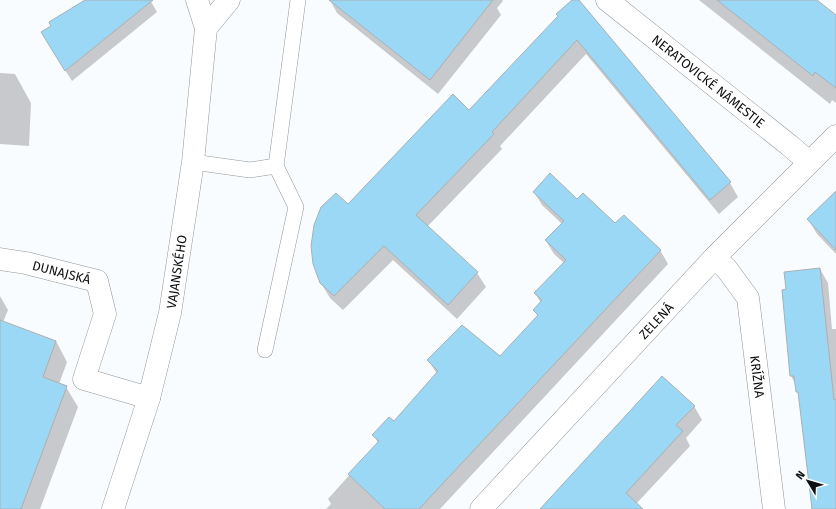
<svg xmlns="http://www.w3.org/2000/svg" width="836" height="509" viewBox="0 0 836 509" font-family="'Fira Sans',sans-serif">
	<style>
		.shadow { fill: #0003 }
		.building { fill: #9bd8f6; stroke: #abb0b2 }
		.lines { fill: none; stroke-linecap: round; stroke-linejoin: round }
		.lane-casing { stroke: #93969a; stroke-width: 16 }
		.street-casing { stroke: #93969a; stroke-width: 23 }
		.secondary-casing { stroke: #93969a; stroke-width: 23 }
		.lane { stroke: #fff; stroke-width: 15 }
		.street { stroke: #fff; stroke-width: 22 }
		.secondary { stroke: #fff; stroke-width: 22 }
		.labels { text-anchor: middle; stroke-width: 3.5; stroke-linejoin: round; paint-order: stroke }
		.street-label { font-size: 13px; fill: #0e0f10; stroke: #f9fcff }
	</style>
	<rect width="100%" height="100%" fill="#f9fcff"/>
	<g class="shadow">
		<path d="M87,0h63l7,12 -85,69 -24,-38z"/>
		<path d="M330,0h172l1,1 -6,7 4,7 -63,79 -101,-81z"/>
		<path d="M574,0h4l152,183 8,14 -19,17 -133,-160 -86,92 2,3 -75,78 50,46 9,14 -29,32 -64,-59 -50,50 -13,-12 -9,-15 27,-78 121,-94z"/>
		<path d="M699,0h116l21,17v86l-4,-3 -2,4z"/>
		<path d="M0,73l15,1 16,29 -2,43 -29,-2z"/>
		<path d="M534,192l44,8 37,25 45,25 8,14 -228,245h-114l5,-5 -3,-5 50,-56 -4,-8 20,-13 43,-48 -9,-14 72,-3 38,-40 -4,-7 7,-7 -6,-10 29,-30 -10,-9 -8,-13 16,-17 -20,-19z"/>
		<path d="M836,192v62l-19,-20 -9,-15z"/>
		<path d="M820,269l8,14 4,46h4v180h-24l-13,-114 -3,-10 -5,-9 -8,-85z"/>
		<path d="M0,296l8,14 -5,12 53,19 11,21 -8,22 7,3 12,20 -38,102h-40z"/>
		<path d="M662,377l32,29 8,14 -16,18 4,8 -54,58 5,5h-101z"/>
	</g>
	<g class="building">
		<path d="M85,0h68l-88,71 -24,-39 10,-6 -2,-4z"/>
		<path d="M329,0h164l-63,80z"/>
		<path d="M572,0h7l152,182 -21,18 -133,-160 -85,92 2,2 -78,81 62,57 -30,33 -64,-59 -50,50 -14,-13 -7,-19 -2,-18 3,-21 7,-18 15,-14 12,11 105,-110 16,16 89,-94 -2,-2z"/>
		<path d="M717,0h100l19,15v73l-21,-16 -2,4z"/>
		<path d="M550,173l27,26 6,-6 32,30 9,-8 37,35 -242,259h-34l-37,-35 31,-33 -7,-6 17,-18 5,4 44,-50 -11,-11 35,-35 38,31 38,-41 -5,-5 9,-10 -8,-7 32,-33 -21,-20 19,-19 -31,-29z"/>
		<path d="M836,191v59l-29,-31z"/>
		<path d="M820,268l14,132 2,-1v110h-24l-14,-117h-2l-2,-16h-4l-8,-86 4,-1 -2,-17z"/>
		<path d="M0,320l56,21 -13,36 24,9 -46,123h-21z"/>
		<path d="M662,376l33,30 -19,19 7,6 -57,62 17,16h-103z"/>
	</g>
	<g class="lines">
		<defs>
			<g id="lane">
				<path d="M193,162l57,8 26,-4 22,-166"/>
				<path d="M265,350l31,-143 -20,-41"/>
			</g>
			<g id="street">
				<path id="s1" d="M607,0l182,145 20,17"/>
				<path id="s2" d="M714,258l12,10 22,30 26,211"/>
				<path id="s3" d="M0,259l26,4 71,18 8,33 -21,65 65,19"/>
				<path id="s4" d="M481,509l233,-251 122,-122"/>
			</g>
			<g id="secondary">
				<path d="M206,28l23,-28"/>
				<path id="s5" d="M113,509l36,-111 21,-85 23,-151 13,-134 -9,-28"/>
			</g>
		</defs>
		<use href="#lane" class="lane-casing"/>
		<use href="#street" class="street-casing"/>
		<use href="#secondary" class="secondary-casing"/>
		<use href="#lane" class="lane"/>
		<use href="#street" class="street"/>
		<use href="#secondary" class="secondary"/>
	</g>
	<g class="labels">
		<g class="street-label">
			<text dy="5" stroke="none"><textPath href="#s1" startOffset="130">NERATOVICKÉ NÁMESTIE</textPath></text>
			<text dy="5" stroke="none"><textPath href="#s3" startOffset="63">DUNAJSKÁ</textPath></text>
			<text dy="5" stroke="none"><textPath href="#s5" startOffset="246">VAJANSKÉHO</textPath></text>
			<text dy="5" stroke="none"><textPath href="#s4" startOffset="257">ZELENÁ</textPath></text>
			<text dy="5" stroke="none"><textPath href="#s2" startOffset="132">KRÍŽNA</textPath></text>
		</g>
	</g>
	<g transform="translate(808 481) rotate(308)" stroke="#f9fcff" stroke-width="3" paint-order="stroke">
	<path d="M0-3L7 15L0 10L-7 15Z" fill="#0e0f10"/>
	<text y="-6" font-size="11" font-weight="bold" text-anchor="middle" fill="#0e0f10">N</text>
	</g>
</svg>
